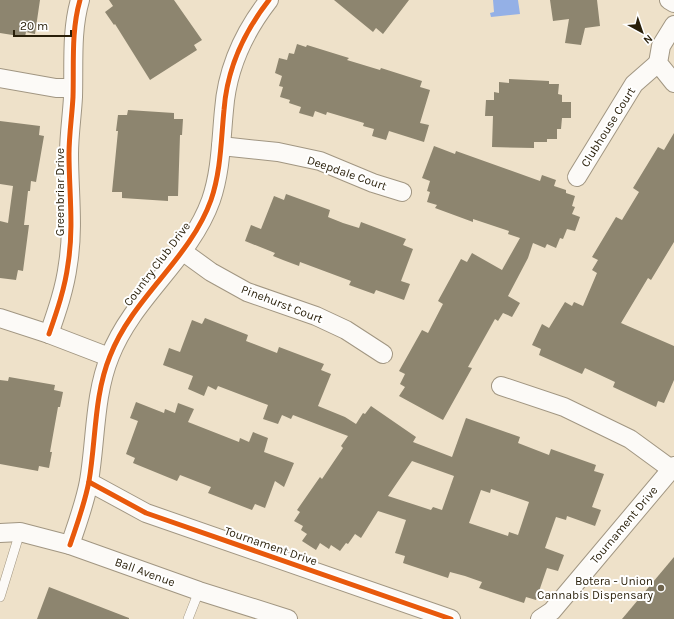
<svg xmlns="http://www.w3.org/2000/svg" width="674" height="619" viewBox="0 0 674 619" font-family="Karla,sans-serif">
	<style>
		.water { fill: #94b0e6 }
		.building { fill: #8d856f; fill-rule: evenodd }
		.lines { fill: none; stroke-linecap: round; stroke-linejoin: round }
		.service-casing { stroke: #a19682; stroke-width: 10 }
		.minor-casing { stroke: #a19682; stroke-width: 20 }
		.service { stroke: #fcfaf7; stroke-width: 9 }
		.minor { stroke: #fcfaf7; stroke-width: 18 }
		.cycleway-casing { stroke: #fff; stroke-width: 8 }
		.cycleway { stroke: #e8590c; stroke-width: 5 }
		.poi-dot { fill: #6e634c; stroke: #fff; stroke-width: 1.5 }
		.labels { text-anchor: middle; stroke-width: 4; stroke-linejoin: round; paint-order: stroke }
		.street-label { font-size: 12px; fill: #291f09; stroke: #fff }
		.poi-label { font-size: 12px; fill: #291f09; stroke: #fff; text-anchor: end }
	</style>
	<rect width="100%" height="100%" fill="#eee1c9"/>
	<path class="water" d="M493,0h25l2,14 -29,3 -1,-4 4,-1z"/>
	<g class="building">
		<path d="M0,0h40l-5,34 -9,-2 -1,5 -25,-4z"/>
		<path d="M109,0h65l28,40 -8,5 3,5 -47,30 -35,-56 -1,1 -9,-13 8,-6z"/>
		<path d="M334,0h75l-26,34 -7,-6 -3,4z"/>
		<path d="M550,0h47l3,26 -15,2 -4,17 -16,-2 4,-24 -16,2z"/>
		<path d="M297,44l9,3 1,-2 42,13 -2,2 33,10 1,-2 41,13 -2,6 10,3 -10,33 9,2 -5,17 -35,-11 -3,9 -14,-4 2,-7 -11,-3 1,-3 -37,-11 -1,3 -11,-4 -2,6 -14,-4 2,-6 -12,-4 1,-3 -10,-3 3,-10 -4,-1 3,-10 -7,-3 4,-15 8,2 2,-7 5,1z"/>
		<path d="M509,79l40,2v3h10l-1,10 4,1v7h9v16h-9l-1,11h-4v10h-10v3h-13v6l-42,-1 1,-31h-8l1,-16h8v-8l5,1v-11l10,1z"/>
		<path d="M128,110l46,3v6h9l-1,16h-2l-2,61h-10v5l-46,-3v-6h-10l6,-61h-2l2,-16h9z"/>
		<path d="M0,121l40,5 -1,9 5,1 -8,46 -5,-1 -1,10h-2l-4,34h5l-6,46 -5,-1 -2,10 -16,-2v-57l8,2 5,-37 -13,-2z"/>
		<path d="M674,133v109l-23,38 -3,-2 -27,45 53,23v34l-10,23 -6,-2 -2,6 -43,-20 2,-5 -30,-14 -3,6 -43,-19 2,-6 -9,-4 10,-21 7,4 16,-26 7,4 2,-4 9,4 14,-33 -5,-3 6,-10 -6,-3 24,-40 6,3 17,-28 -6,-4 25,-41 6,3z"/>
		<path d="M434,146l21,8 1,-3 84,30 2,-6 14,5 -2,6 12,4v3l9,3 -3,10 3,1 -3,7 8,3 -5,14 -8,-2 -4,10 -3,-1 -4,10 -9,-4 -2,4 -12,-5 -5,15 -20,38 12,7 -8,14 -9,-4 -5,8 -3,-2 -27,48 4,1 -29,52 -44,-24 6,-9 -5,-3 5,-10 -6,-3 23,-41 6,3 15,-29 -5,-3 23,-42 6,3 5,-9 30,17 18,-32 -12,-4 1,-3 -36,-12v3l-38,-14 2,-3 -10,-3 3,-10 -3,-1 3,-10 -8,-3z"/>
		<path d="M286,194l44,16 -2,7 15,6 16,5 2,-6 45,17 -3,6 10,4 -12,32 9,3 -6,16 -28,-10 -2,4 -25,-9 2,-4 -51,-19 -1,4 -16,-6 -10,-4 2,-3 -30,-12 6,-16 10,4 13,-33 10,4z"/>
		<path d="M205,318l43,17 -2,6 31,12 2,-6 45,17 -3,6 10,4 -13,32 27,11 11,7 7,-11 2,1 6,-8 45,31 -3,5 39,15 14,-39 54,19 -2,6 31,12 2,-6 45,16 -2,6 10,3 -12,33 9,3 -6,16 -28,-10 -1,4 -10,-3 -11,31 19,7 -6,16 -11,-3 -11,32 -10,-3 -2,6 -45,-15 3,-6 -17,-6 -15,-4 -2,6 -45,-15 2,-7 -10,-3 11,-33 -28,-9 -17,27 -6,-4 -7,10 -2,-1 -6,8 -9,-6 -2,4 -9,-6 -4,7 -14,-9 5,-7 -6,-4 2,-4 -9,-5 6,-9 -3,-2 23,-33 2,2 21,-31 -2,-2 7,-10 -55,-21 -2,4 -9,-4 -4,9 -15,-5 5,-14 -50,-19 -2,4 -8,-4 -4,10 -16,-7 5,-13 -30,-11 6,-17 11,4 12,-32 10,4zM412,461l42,15 -12,34 -9,-3 -2,3 -43,-14zM491,489l38,13 -11,33 -9,-3 -1,4 -39,-13 12,-33 9,3z"/>
		<path d="M9,377l46,8 -1,5 9,2 -3,15h-2l-8,45h2l-3,16 -10,-2 -1,5 -38,-7v-84l8,1z"/>
		<path d="M136,402l28,11 1,-4 10,4 3,-10 16,6 -6,13 51,20 1,-4 9,4 4,-10 15,6 -4,14 30,11 -10,24 -9,-6 -10,27 -10,-4 -3,6 -44,-17 3,-6 -31,-12 -3,6 -44,-18 2,-5 -9,-4 12,-33 -8,-3z"/>
		<path d="M674,557v62h-52z"/>
		<path d="M49,587l80,31v1h-92z"/>
	</g>
	<g class="lines">
		<defs>
			<g id="service">
				<path d="M0,597l20,-65"/>
				<path d="M188,619l11,-28"/>
			</g>
			<g id="minor">
				<path d="M669,0l5,3"/>
				<path d="M674,25l-13,21 -3,17 16,20"/>
				<path d="M0,78l56,10h17"/>
				<path d="M221,146l57,6 42,9 53,22 29,9"/>
				<path d="M577,177l57,-93 24,-21"/>
				<path d="M182,251l29,21 36,20 69,24 30,14 37,24"/>
				<path d="M0,318l49,16 60,23"/>
				<path d="M49,334c8,-23 16,-46 19,-70 6,-37 1,-73 1,-110 0,-19 3,-38 4,-57 1,-33 -2,-66 7,-97"/>
				<path d="M501,386l63,21 66,32 41,30"/>
				<path d="M89,482l57,31 305,106"/>
				<path d="M0,533l20,-1 50,13 129,46 89,28"/>
				<path d="M70,545c7,-21 15,-42 19,-64 7,-41 5,-86 21,-125 23,-59 80,-97 101,-156 10,-29 10,-60 13,-90 3,-41 20,-78 45,-110"/>
				<path d="M540,619l12,-8 122,-145"/>
			</g>
		</defs>
		<use href="#service" class="service-casing"/>
		<use href="#minor" class="minor-casing"/>
		<use href="#service" class="service"/>
		<use href="#minor" class="minor"/>
		<defs>
			<g id="cycleway">
				<path d="M49,334c8,-23 16,-46 19,-70 6,-37 1,-73 1,-110 0,-19 3,-38 4,-57 1,-33 -2,-66 7,-97"/>
				<path d="M89,482l57,31 305,106"/>
				<path d="M70,545c7,-21 15,-42 19,-64 7,-41 5,-86 21,-125 23,-59 80,-97 101,-156 10,-29 10,-60 13,-90 3,-41 20,-78 45,-110"/>
			</g>
		</defs>
		<use href="#cycleway" class="cycleway-casing"/>
		<use href="#cycleway" class="cycleway"/>
	</g>
	<circle class="poi-dot" cx="661" cy="588" r="4"/>
	<g class="labels">
		<g class="street-label">
			<text transform="translate(608 127) rotate(-58)" y="4">Clubhouse Court</text>
			<text transform="translate(347 173) rotate(19)" y="4">Deepdale Court</text>
			<text transform="translate(60 192) rotate(-90)" y="4">Greenbriar Drive</text>
			<text transform="translate(157 264) rotate(-53)" y="4">Country Club Drive</text>
			<text transform="translate(282 304) rotate(21)" y="4">Pinehurst Court</text>
			<text transform="translate(624 525) rotate(-50)" y="4">Tournament Drive</text>
			<text transform="translate(271 546) rotate(19)" y="4">Tournament Drive</text>
			<text transform="translate(145 572) rotate(20)" y="4">Ball Avenue</text>
		</g>
		<g class="poi-label">
			<text x="653" y="585">Botera - Union<tspan x="653" dy="14">Cannabis Dispensary</tspan></text>
		</g>
	</g>
	<g transform="translate(642 32) rotate(140)" stroke="#ffffff" stroke-width="3" paint-order="stroke">
	<path d="M0-3L7 15L0 10L-7 15Z" fill="#291f09"/>
	<text y="-6" font-size="11" font-weight="bold" text-anchor="middle" fill="#291f09">N</text>
	</g>
	<path d="M14 30v6h57v-6" fill="none" stroke="#291f09" stroke-width="2"/>
	<text x="20" y="30" font-size="12" fill="#291f09" stroke="#ffffff" stroke-width="3" paint-order="stroke">20 m</text>
</svg>
